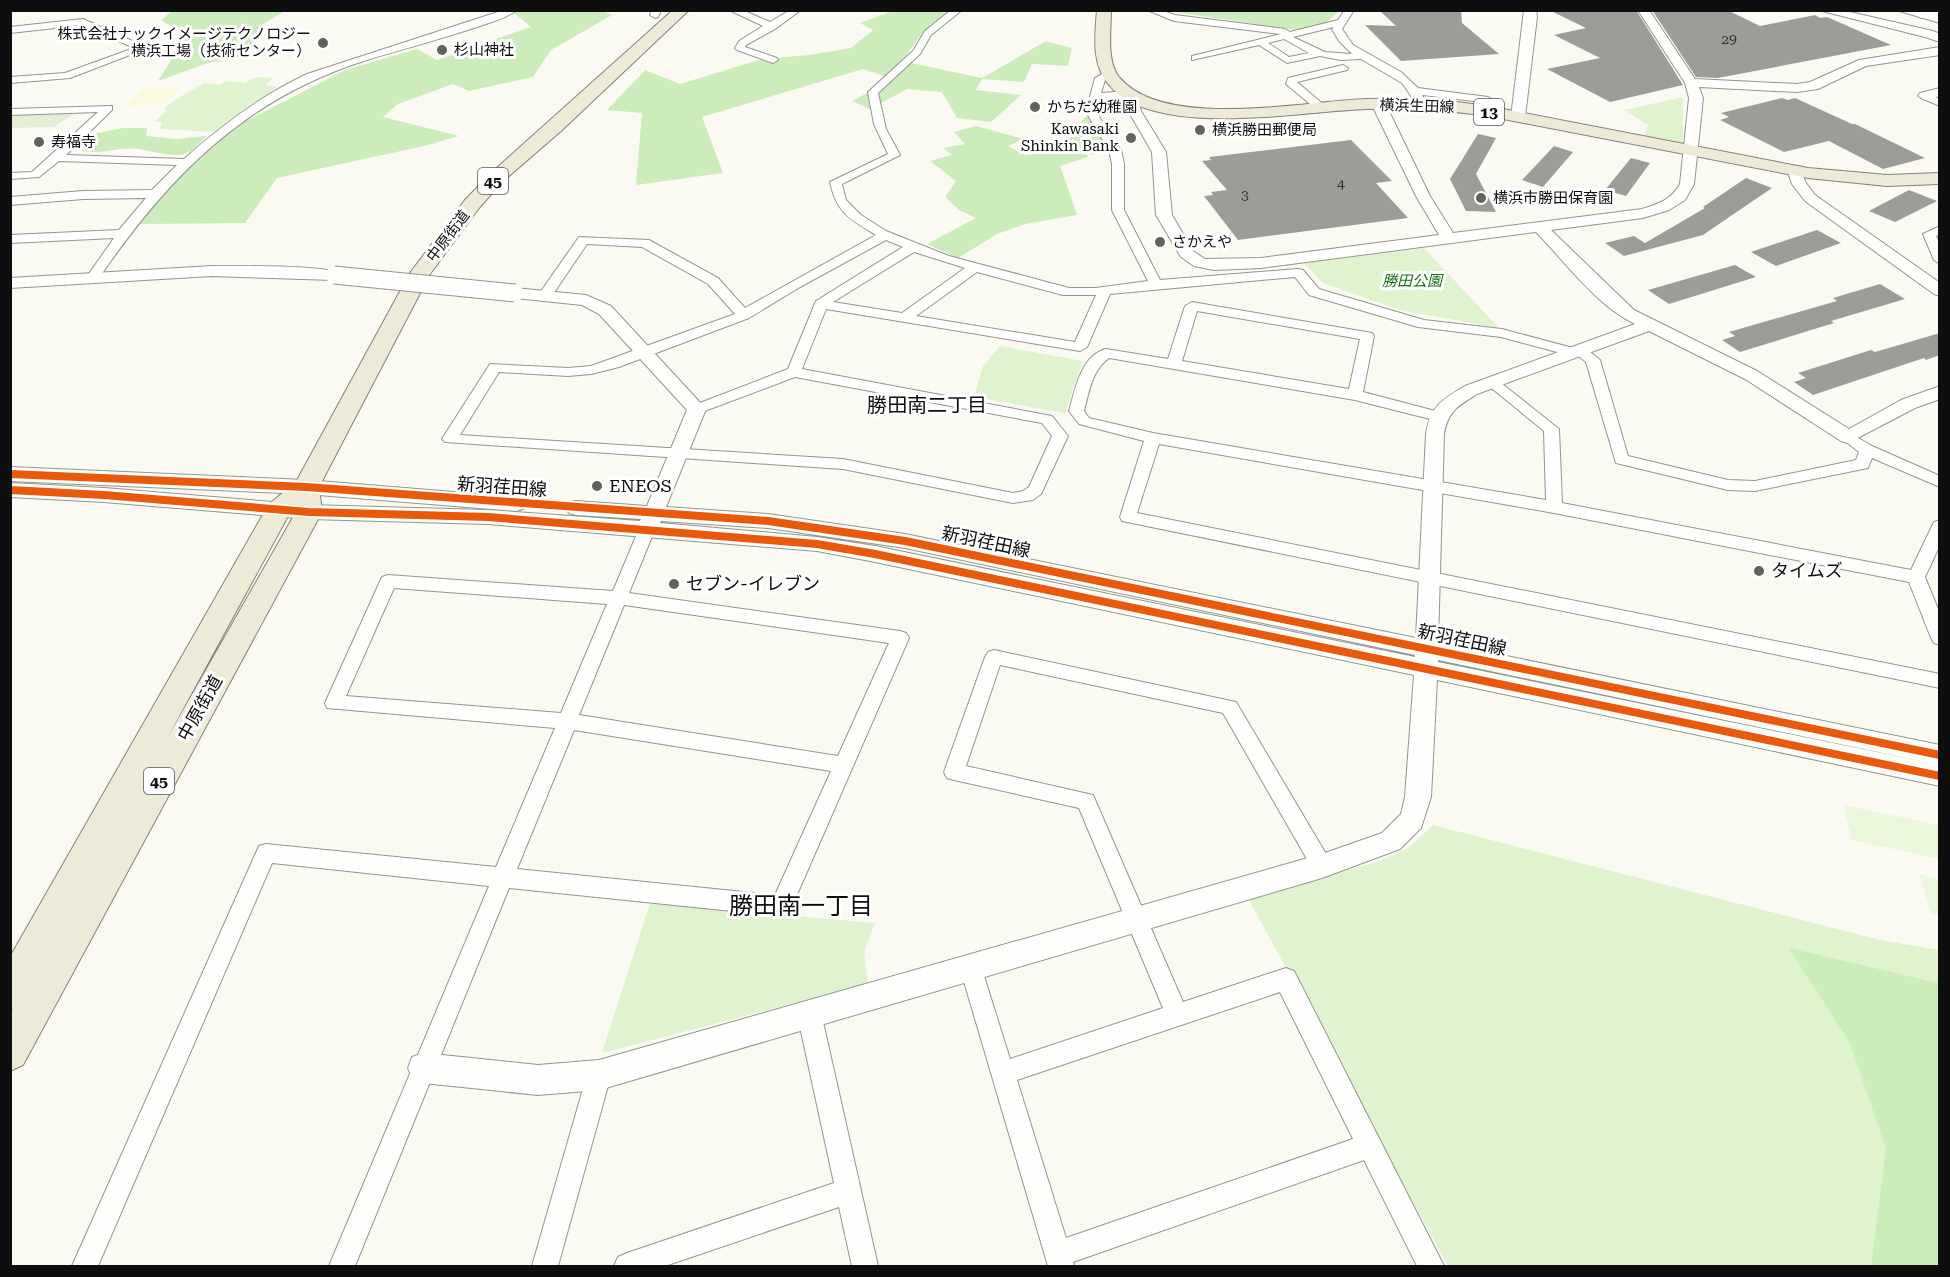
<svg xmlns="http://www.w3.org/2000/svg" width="1950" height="1277" viewBox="0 0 1950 1277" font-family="'Roboto Serif','Noto Sans JP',serif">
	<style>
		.farmland { fill: #f8f9dd }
		.green { fill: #dff3cf }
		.forest { fill: #cdecbc }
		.cemetery { fill: #e3eed4 }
		.pitch { fill: #eaf7da }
		.building { fill: #9e9c98 }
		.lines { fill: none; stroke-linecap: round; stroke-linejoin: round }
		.minor-casing { stroke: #959491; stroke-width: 2 }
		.tertiary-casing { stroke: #959491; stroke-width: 2 }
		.primary-casing { stroke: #82827e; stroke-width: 2 }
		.minor { fill: #fefefd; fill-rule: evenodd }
		.tertiary { fill: #fefefd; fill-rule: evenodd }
		.primary { fill: #edebd8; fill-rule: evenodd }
		.tertiary-bridge-casing { stroke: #959491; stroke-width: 19; stroke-linecap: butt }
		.tertiary-bridge { stroke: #fefefd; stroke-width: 17 }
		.cycleway-casing { stroke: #fff; stroke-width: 11 }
		.cycleway { stroke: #e8590c; stroke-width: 8 }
		.poi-dot { fill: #61615e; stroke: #fff; stroke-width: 2 }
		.labels { text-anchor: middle; stroke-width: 6; stroke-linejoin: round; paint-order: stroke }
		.far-number-label { font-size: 14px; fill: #323230 }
		.far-poi-label { font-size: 15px; fill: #0e0e0e; stroke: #fff; text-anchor: start }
		.far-street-label { font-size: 15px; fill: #0e0e0e; stroke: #fff }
		.far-park-label { font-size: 15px; font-style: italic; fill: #1a6d17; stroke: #fff }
		.shield { fill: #fff; stroke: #565656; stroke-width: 1.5 }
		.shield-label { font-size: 16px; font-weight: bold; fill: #0e0e0e }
		.poi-label { font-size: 18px; fill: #0e0e0e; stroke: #fff; text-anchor: start }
		.street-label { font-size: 18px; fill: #0e0e0e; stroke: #fff }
		.neighbourhood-label { font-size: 20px; fill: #0e0e0e; stroke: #fff }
		.near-neighbourhood-label { font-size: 24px; fill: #0e0e0e; stroke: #fff }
	</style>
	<rect width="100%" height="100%" fill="#fbfaf2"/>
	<path class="farmland" d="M180,87l-16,17 -39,2 17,-17z"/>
	<g class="green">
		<path d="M263,77l11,1 -9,7 12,2 -65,45 -52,-3 2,-6 -7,-2 12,-11 -3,-1 3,-4 37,-22 16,2 7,-4 18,2 8,-5z"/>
		<path d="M1683,97v47l-39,-7 4,-12 -24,-15z"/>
		<path d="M1424,248l75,80 -99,-18 -77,-27 -19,-20z"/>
		<path d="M1000,346l83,15 -18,52 -91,-16 9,-31z"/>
		<path d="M1433,825l447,115 59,10v316h-491l-200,-368 132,-37 30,-14z"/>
		<path d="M650,903l225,20 -11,29 4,32 -266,69z"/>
	</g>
	<g class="forest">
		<path d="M173,10h112v1l-25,15 -11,29 -41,8 -50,18 28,-45 -25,-16z"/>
		<path d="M1337,10v3l-14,12 -27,5 -129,-19z"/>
		<path d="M520,11h83l9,4 -61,35 -18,27 -64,14 -16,-7 -55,20 -15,13 76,19 -35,10 -147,32 -32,45 -107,1 54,-62 37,-32 116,-60 72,-21 20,11 94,-33 -17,-14z"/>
		<path d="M893,11h43l10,2 -25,22 -19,26 80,17 64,-37 26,7 -4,18 -36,-2 -8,18 -42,-3 -6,11 45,5 -30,27 -34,-4 -15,-26 -35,-3 -37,20 -18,-8 41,-22 -30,-10 -161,48 21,56 -87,12 6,-72 -35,-3 38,-40 35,14 82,-25 47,-4 42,-7 22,-18 -13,-7z"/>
		<path d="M1085,117h7l23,37h-28l1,3 -28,9 17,49 -52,9 -28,10 -39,24 -31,-14 49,-26 -17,-8 -14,-13 11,-16 -26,-20 22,-6 -9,-7 22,-4 -11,-12 22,-6 48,13 -16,7 17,9 35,-4z"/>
		<path d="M123,128h24l-1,8 31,3 30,-3c-6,5 -12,13 -18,16 -15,8 -37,-2 -52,-3 -20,-3 -43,9 -61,-1l16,-14z"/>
		<path d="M1789,948l150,35v283h-68l15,-117 -36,-106z"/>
	</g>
	<path class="cemetery" d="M69,111l4,3 -19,13 -43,1v-13z"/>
	<g class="pitch">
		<path d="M1843,805l96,20v34l-87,-19z"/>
		<path d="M1919,874l20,5v36l-8,-2z"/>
	</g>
	<g class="building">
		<path d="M1379,10h82l1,13 37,31 -98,7 -36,-36 31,1z"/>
		<path d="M1549,10h87l47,75 -73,17 -63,-33 53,-11 -46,-23 32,-7z"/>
		<path d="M1652,10h75l33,16 55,-11 5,3 7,-1 64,28 -173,33 -22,-1z"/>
		<path d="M1782,98l6,2 7,-2 57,26h3l70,34 -42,11 -54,-28 -45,11 -64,-32 9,-3 -8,-4z"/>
		<path d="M1478,134l18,4 -20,36 20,38 -30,-1 -16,-32z"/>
		<path d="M1351,140l41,41 -16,2 32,35 -170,22 -34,-44 9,-1 -2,-3 16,-2 -25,-29 9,-1 -2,-3z"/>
		<path d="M1554,146l19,6 -30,35 -21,-7z"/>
		<path d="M1631,158l19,5 -24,33 -21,-6z"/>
		<path d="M1746,178l26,10 -69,47 -79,21 -19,-13 29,-7 11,7 60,-35 -2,-1z"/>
		<path d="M1909,190l28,11 -42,21 -26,-11z"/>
		<path d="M1817,230l24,13 -65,23 -25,-14z"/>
		<path d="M1735,265l21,12 -87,27 -21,-14z"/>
		<path d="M1880,284l25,15 -74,22 3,2 -94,29 -18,-12 13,-4 -6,-4 108,-31 -4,-3z"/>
		<path d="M1940,333v22l-14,5 -2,-2 -111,37 -19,-13 12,-4 -8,-5 73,-23 4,2z"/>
	</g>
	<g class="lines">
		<defs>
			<g id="minor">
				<path d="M504,10h13c-10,8 -25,12 -37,16 -36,12 -73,22 -110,33 -124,38 -202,117 -273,222h-10l-1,-3 28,-40 -104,5v-8l109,-5 27,-32 -63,1 -73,6v-8l73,-6 69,-1 25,-25 -118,-4 -20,16 -29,2v-6l22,-1 66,-60 -88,3v-6l102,-3v4l-46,45 118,4c37,-33 78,-64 123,-85z"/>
				<path d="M652,10h9l-3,7 -3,1 -5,-3z"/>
				<path d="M729,10h13l28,12 20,-12h11l-26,19 -29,16 -1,2 32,11 1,2 -5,3 -36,-13 -2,-2 4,-7 24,-15z"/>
				<path d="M951,10h11l-31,25 -11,19 -42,39 8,36 14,26 -58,29 4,16 15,15 25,16 63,25 120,32h27l52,-7 -36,-71v-46l-3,-14 -23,-38 9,-34 13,-7 5,3 -8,6 -4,13 29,-2 5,3 -5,3 -30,3 -4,12 25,38 3,14v46l36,70 138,-11 5,1 16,19 105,31 78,9 71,19 11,-1 16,13 28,96 100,24 27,1 101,-21 3,-8 -19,-15 8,-5 24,14 68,30v11l-68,-29 -4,10 -113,23 -27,-1 -112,-27 -30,-101 -9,-7 -5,1 -71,-19 -83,-10 -109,-32 -14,-18 -185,17 -23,53 -7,4 -254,-42 -24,60 250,47 16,20 -27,58 -8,6 -20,3 -170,-34 -398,-27 -3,-3 48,-75 78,4 23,-2 144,-52 -27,-30 -66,-37 -55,-3 -38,56h-10l-2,-3 42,-60 70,3 69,38 27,30 131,-73c-26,-16 -39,-21 -46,-53l58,-28 -14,-30 -6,-32 45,-41 12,-20zM886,240l17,7 -87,54 -28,68 -96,37 -2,3 2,3h10l93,-35 247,46 10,13 -23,51 -6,4 -10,2 -170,-34 -383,-24 39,-63 69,4 23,-2 28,-7 130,-49 51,-31zM914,252l51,16 -63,45 -69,-11zM977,272l86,23h33l-21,47 -159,-26z"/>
				<path d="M1147,10h14l14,5 110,14 5,3 48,-12 7,-10h9l-12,19 11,16 48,27 17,16 70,9 5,3 -6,13 -4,1 -5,-3 4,-9 -60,-7 5,9 -5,3 -4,-1 -16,-23 -41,-24 -20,1 -21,-4 -33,7 -28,-18 -67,15v-4l89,-22 -107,-13zM1334,27l-2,2 7,12 13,13 -27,-2 -32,-15zM1284,39l25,14 -20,4 -21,-14z"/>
				<path d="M1940,10v5l-19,3 -5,-3 5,-3z"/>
				<path d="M83,19l65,29 -78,30 -60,5v-6l55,-4 69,-25 -52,-23 -72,8v-6z"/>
				<path d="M1343,65l5,3 -1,2 -50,12 27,23v4h-8l-30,-25 2,-6z"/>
				<path d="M1925,93l15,6v7l-19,-8v-4z"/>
				<path d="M1940,226v8l-4,2 4,8v20l-6,-4 -11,-26z"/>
				<path d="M1192,302l180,31 2,3 -11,56 80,21 2,3 -7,5 -83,-21 -246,-42c-17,12 -20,34 -25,53l5,7 64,15 393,67 -2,-69 -60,-49 7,-4 5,1 63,50 3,74 349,67 21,-44 2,-4 6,-2v25l-15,32 15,37v31l-6,-2 -3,-5 -22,-56 -355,-69 -395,-69 -22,69 803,161v14l-818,-167 -2,-4 24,-76 -65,-17 -10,-13c6,-21 12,-56 37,-62l62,10 17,-53zM1197,311l163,28 -11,50 -167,-28z"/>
				<path d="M647,523l6,2 2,4 -26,64 271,38 6,2 3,5 -120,275 -8,3 -272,-28 -154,378h-26l160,-380 -217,-23 -174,403h-26l187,-420 7,-2 230,23 59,-139 -228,-20 -2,-5 57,-126 6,-2 225,16 26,-62 2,-4zM394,588l213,16 -46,109 -215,-17zM624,605l265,38 -51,113 -259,-41zM574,730l257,41 -56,124 -258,-26z"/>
				<path d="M994,650l242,52 93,157 4,7 -4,7 -7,3 -7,-3 -92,-160 -223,-48 -34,101 127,29 90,207 103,-34 8,3 150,295h-27l-53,-106 -291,102 1,4h-26l-88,-298 3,-8 8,-3 8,3 31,99 153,-51 -84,-200 -125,-28 -7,-2 -3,-6 41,-115 3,-5zM1280,992l73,147 -287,99 -49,-158z"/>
				<path d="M809,1002l8,3 4,8 57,253h-26l-13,-59 -174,59h-51l4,-9 9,-4 207,-70 -37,-170 4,-8z"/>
				<path d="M599,1063l9,3 3,9 -53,191h-26l55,-191 3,-9z"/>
			</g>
			<g id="tertiary">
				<path d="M1524,10h12l1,7 -12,100 -7,4 -7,-4z"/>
				<path d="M1638,10h11l46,69 102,5 13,-2 49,-22 81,-13v8l-74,11 -48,23 -21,3 -98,-5 4,11 -9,86 -9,16 -16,10 -26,8 -92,12 83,80 123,61 92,58 52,-29 39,-14v13l-25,9 -67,35 -7,-2 -96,-62 -96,-48 -172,63c-19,12 -29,17 -33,40l-6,208 502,103v20l-502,-105v2l502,103v21l-503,-106 -6,117 -10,31 -21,21 -78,29 -723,212 -61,5 -115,-12 -11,-4 -4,-11 4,-11 11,-4 115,12 61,-5 723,-206 60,-21 19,-19 4,-17 9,-122 -539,-113 -58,-11 -329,-27 -179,-5 -205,-17 -94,-5v-14l94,5 205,17 179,5 152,11 1,-2 -65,-4 -7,-2 -3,-5 3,-5 7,-2 71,5 40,-96 -88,-96 -17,-9 -67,-7 -8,-5 8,-5 71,7 25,11 95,103 -40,98 102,7 137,20 511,104 10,-204c4,-27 15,-34 39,-48l170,-62c-39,-19 -69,-61 -99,-92l-275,36 -47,2 -20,-4 -13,-9 -25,-42 -4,-63 -26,-45 8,-12h10l2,3 -6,9 1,4 25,41 6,63 21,36 12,8 56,-1 178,-23 -23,-39 -44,-91 7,-4 7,4 44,91 23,37 189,-24c16,-5 29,-9 38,-25l9,-86 -4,-15zM661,521l107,7 137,20 510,107v2l-540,-111 -58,-9 -157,-14z"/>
				<path d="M1818,10h23l92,21 7,3v8l-15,-5z"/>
				<path d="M1896,10h21l23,6v7z"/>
				<path d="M1940,88v8l-15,4 -7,-4 2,-3z"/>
				<path d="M1795,168l5,1 6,14 9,12 125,88v13l-6,-2 -129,-93 -13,-17 -4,-12z"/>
				<path d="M212,266c20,0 121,-2 130,9l-8,5 -122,-4 -202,12v-10z"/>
				<path d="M10,467l296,13 210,17 7,2 3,5 -3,5 -7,2 -210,-17 -296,-13z"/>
			</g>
			<g id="primary">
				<path d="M673,10h16l-128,121 -59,51 -23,26 -49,66 -111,213 3,25 -299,553 -13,6v-57l3,-5 -3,2v-54l259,-453 27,-22 114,-209 55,-73 25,-26zM296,509v3l-131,230 123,-226z"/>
				<path d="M1097,10h14c0,21 -5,50 8,67 44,54 186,24 247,22 45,-1 88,1 132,9l310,60 79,7 53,-2v11l-53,2 -79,-8 -310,-60c-44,-8 -88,-10 -132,-9 -65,2 -211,31 -257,-24 -18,-21 -14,-49 -12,-75z"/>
			</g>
		</defs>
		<use href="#minor" class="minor-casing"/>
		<use href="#tertiary" class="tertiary-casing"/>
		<use href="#primary" class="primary-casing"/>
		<use href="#minor" class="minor"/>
		<use href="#tertiary" class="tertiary"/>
		<use href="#primary" class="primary"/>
		<defs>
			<path id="tertiary-bridge" d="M334,275l181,18"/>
		</defs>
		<use href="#tertiary-bridge" class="tertiary-bridge-casing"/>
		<use href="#tertiary-bridge" class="tertiary-bridge"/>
		<defs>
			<g id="cycleway">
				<path d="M10,474l296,13 462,34 137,20 1035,214"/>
				<path d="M10,490l94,5 205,17 179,5 329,27 58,10 1065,222"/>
			</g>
		</defs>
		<use href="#cycleway" class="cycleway-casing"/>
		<use href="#cycleway" class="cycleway"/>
	</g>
	<g class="poi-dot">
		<circle cx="323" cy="43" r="6"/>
		<circle cx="442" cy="50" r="6"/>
		<circle cx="1035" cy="107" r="6"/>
		<circle cx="1200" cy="130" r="6"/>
		<circle cx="1131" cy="138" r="6"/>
		<circle cx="39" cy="142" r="6"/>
		<circle cx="1481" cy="198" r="6"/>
		<circle cx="1160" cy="242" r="6"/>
		<circle cx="597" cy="486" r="6"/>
		<circle cx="1759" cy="571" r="6"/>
		<circle cx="674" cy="584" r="6"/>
	</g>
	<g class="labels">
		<g class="far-number-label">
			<text x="1729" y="44">29</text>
			<text x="1341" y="188">4</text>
			<text x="1245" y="200">3</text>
		</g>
		<g class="far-poi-label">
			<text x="311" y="39" text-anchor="end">株式会社ナックイメージテクノロジー<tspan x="311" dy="17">横浜工場（技術センター）</tspan></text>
			<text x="454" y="55">杉山神社</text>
			<text x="1047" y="112">かちだ幼稚園</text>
			<text x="1119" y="134" text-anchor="end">Kawasaki<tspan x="1119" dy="17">Shinkin Bank</tspan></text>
			<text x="1212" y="135">横浜勝田郵便局</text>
			<text x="51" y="147">寿福寺</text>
			<text x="1493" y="203">横浜市勝田保育園</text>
			<text x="1172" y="247">さかえや</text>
		</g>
		<g class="far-street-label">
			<text transform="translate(1417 106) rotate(2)" y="5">横浜生田線</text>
			<text transform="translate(448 236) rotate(-53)" y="5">中原街道</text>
		</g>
		<g class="far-park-label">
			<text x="1412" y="286">勝田公園</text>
		</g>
		<g class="shield">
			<rect x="1474" y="99" width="30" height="26" rx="4.5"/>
			<rect x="478" y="168" width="30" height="26" rx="4.5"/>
			<rect x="144" y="768" width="30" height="26" rx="4.5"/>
		</g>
		<g class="shield-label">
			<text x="1489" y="118">13</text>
			<text x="493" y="187">45</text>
			<text x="159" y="787">45</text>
		</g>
		<g class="poi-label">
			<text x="609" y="492">ENEOS</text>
			<text x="1771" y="577">タイムズ</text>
			<text x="686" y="590">セブン-イレブン</text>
		</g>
		<g class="street-label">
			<text transform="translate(502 487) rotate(4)" y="6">新羽荏田線</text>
			<text transform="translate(986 542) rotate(12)" y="6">新羽荏田線</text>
			<text transform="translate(1462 640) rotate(12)" y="6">新羽荏田線</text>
			<text transform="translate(200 708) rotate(-61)" y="6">中原街道</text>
		</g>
		<g class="neighbourhood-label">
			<text x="927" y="412">勝田南二丁目</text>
		</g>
		<g class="near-neighbourhood-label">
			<text x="801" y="914">勝田南一丁目</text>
		</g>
	</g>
	<rect width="1950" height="1277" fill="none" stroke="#0e0e0e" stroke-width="24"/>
</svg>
